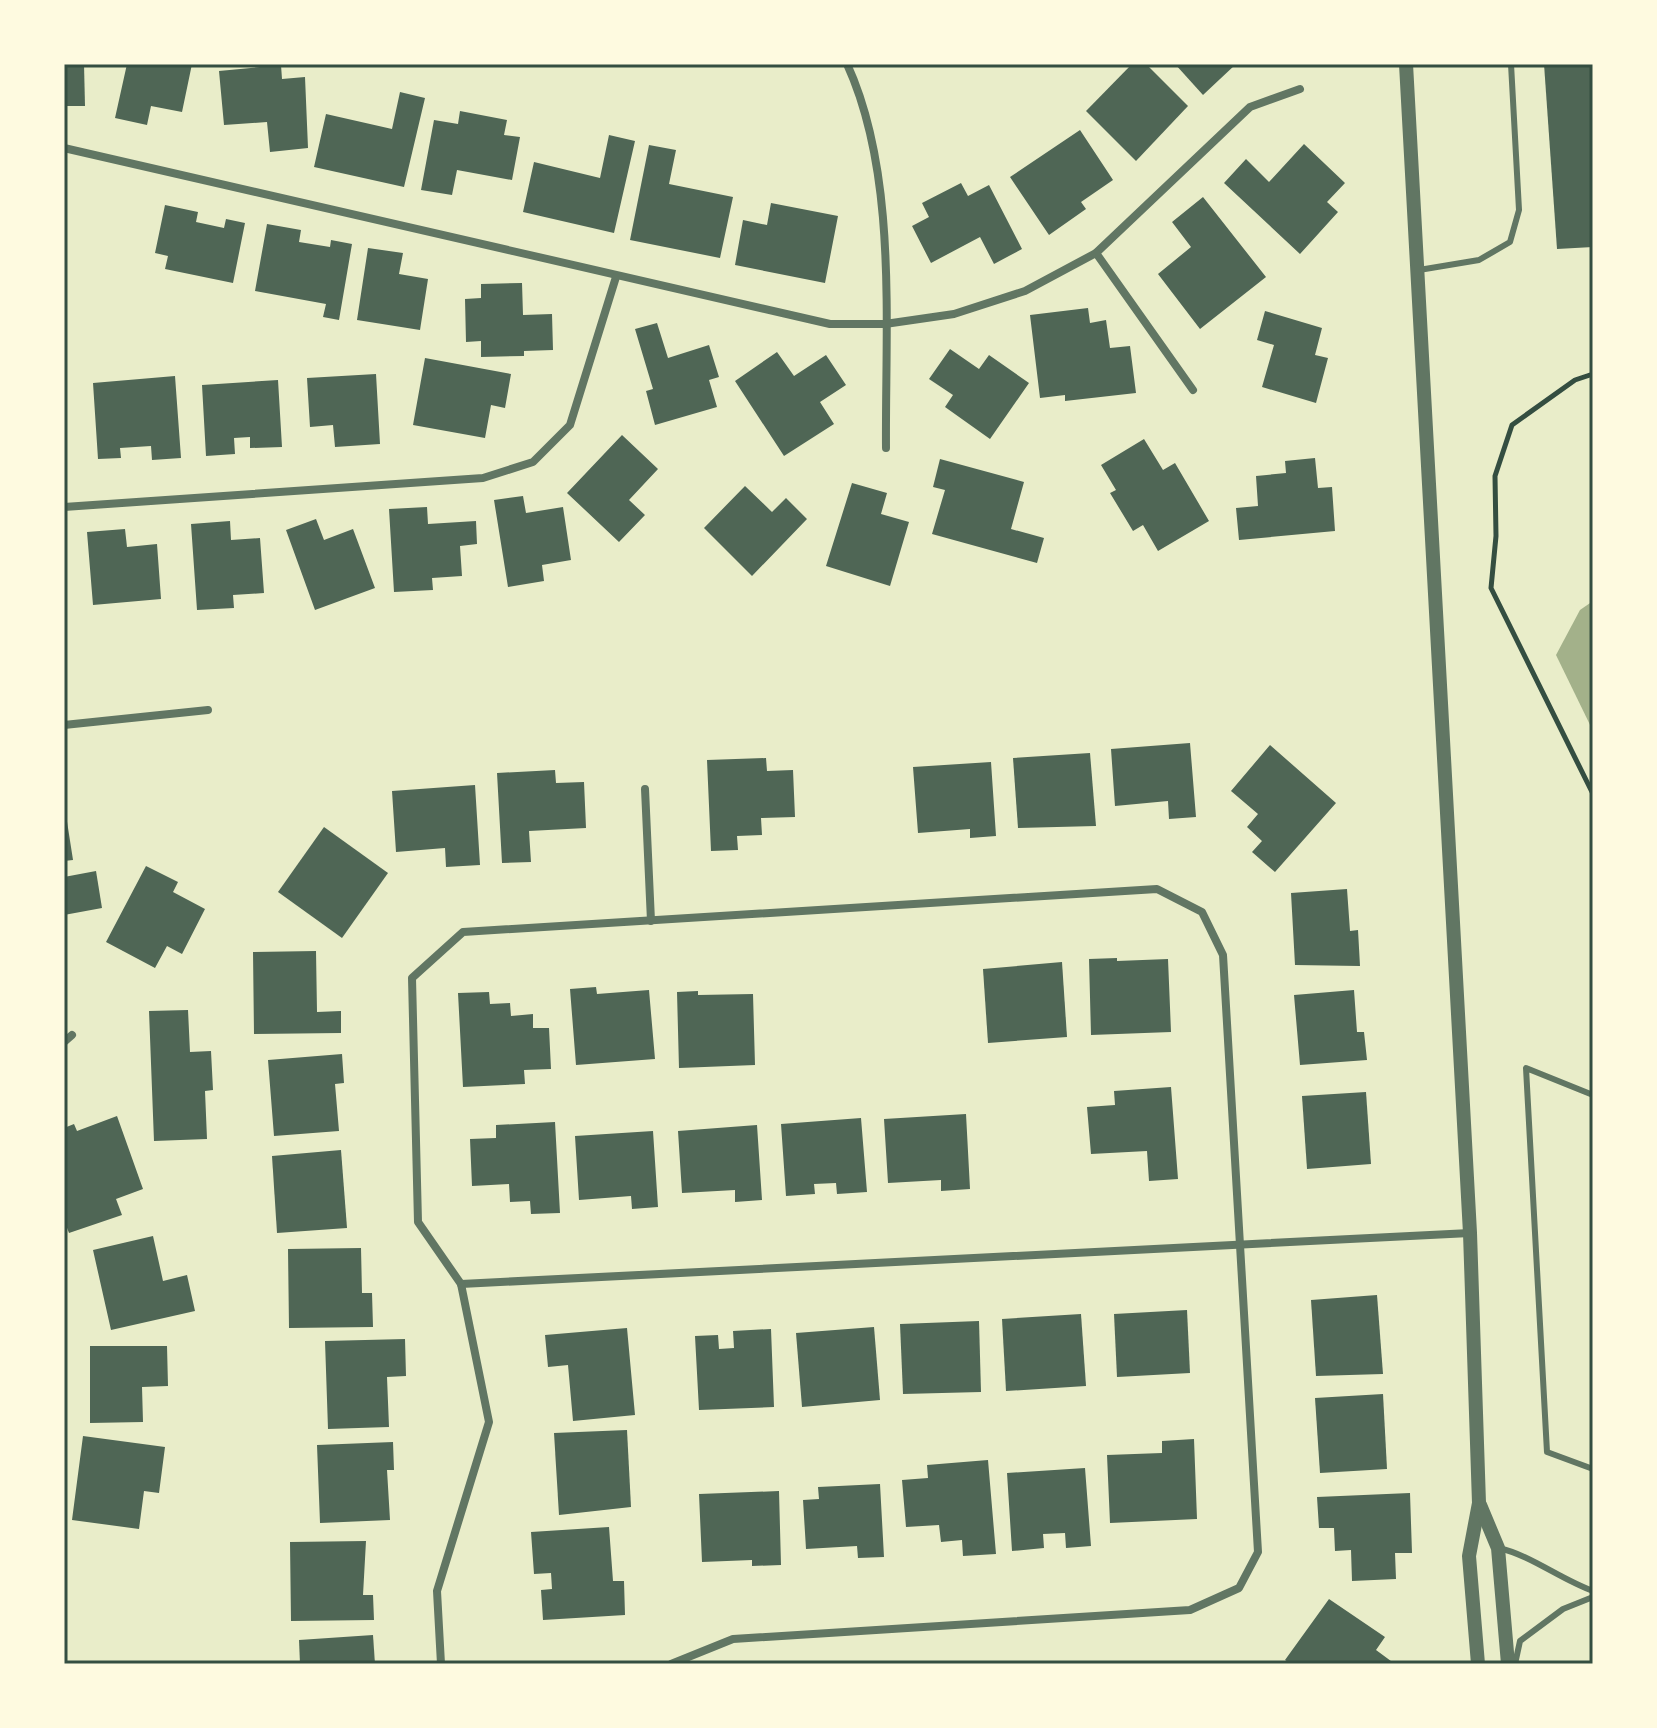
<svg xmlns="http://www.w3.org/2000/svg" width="1657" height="1728" viewBox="0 0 1657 1728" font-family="Georgia,serif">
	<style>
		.water { fill: #a3b18a }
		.building { fill: #4f6655 }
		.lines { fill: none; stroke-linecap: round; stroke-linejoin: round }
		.path { stroke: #344e41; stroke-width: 5 }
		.service { stroke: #617663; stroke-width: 6 }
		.minor { stroke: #617663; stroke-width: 8 }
		.tertiary { stroke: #617663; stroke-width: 14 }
		.neatline { fill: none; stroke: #344e41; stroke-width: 3 }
	</style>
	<rect width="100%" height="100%" fill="#e9edc9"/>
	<path class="water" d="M1593,601v130l-37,-76 24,-45z"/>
	<g class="building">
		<path d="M64,64h20l1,42h-21z"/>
		<path d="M127,64h65l-10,48 -31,-6 -4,19 -32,-7z"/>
		<path d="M1132,64h14l42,42 -52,55 -50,-50z"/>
		<path d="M1175,64h61l-33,31z"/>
		<path d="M1544,64h49v183l-36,2z"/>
		<path d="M281,65l1,14 23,-2 3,71 -38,4 -3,-30 -43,3 -5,-54z"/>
		<path d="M400,92l25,6 -21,89 -90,-20 12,-53 66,15z"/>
		<path d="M460,111l47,9 -3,15 16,2 -8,43 -55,-10 -5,25 -31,-5 13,-70 24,4z"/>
		<path d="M1080,130l33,50 -32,22 5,7 -37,26 -39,-58z"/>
		<path d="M609,135l26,6 -21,92 -91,-21 11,-50 66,16z"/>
		<path d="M1304,144l41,39 -18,19 11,10 -38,42 -76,-71 22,-24 23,23z"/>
		<path d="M649,145l27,5 -7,34 64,13 -13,61 -90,-18z"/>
		<path d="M961,183l7,13 21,-11 33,64 -28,15 -14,-27 -49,26 -19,-37 17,-9 -7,-14z"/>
		<path d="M1203,197l63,80 -66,52 -42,-55 33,-27 -19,-25z"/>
		<path d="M771,203l67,13 -13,67 -90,-18 8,-45 24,5z"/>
		<path d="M165,205l33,7 -2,10 28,6 2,-9 19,4 -12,60 -68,-14 3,-13 -13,-3z"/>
		<path d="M267,224l34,6 -2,12 31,5 1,-7 21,4 -13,76 -16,-3 3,-13 -71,-13z"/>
		<path d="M368,248l35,5 -4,21 29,5 -8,51 -63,-10z"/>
		<path d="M522,283l1,32 29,-1 1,36 -29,1v5l-43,1v-16l-15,1 -1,-43 16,-1v-14z"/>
		<path d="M1088,308l2,15 16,-3 4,28 20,-2 6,47 -71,8v-6l-25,3 -10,-83z"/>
		<path d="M1265,311l57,17 -7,27 13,3 -12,45 -54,-16 12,-42 -17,-5z"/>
		<path d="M657,323l11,35 41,-13 10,32 -10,3 8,27 -62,18 -9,-34 7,-2 -18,-60z"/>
		<path d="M950,349l29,20 10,-14 40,28 -39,56 -45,-32 8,-12 -24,-16z"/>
		<path d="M777,352l17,24 32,-21 20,30 -26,17 14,22 -50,32 -49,-75z"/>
		<path d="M425,358l86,16 -6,34 -14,-3 -6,33 -72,-13z"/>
		<path d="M376,374l4,70 -45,3 -2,-22 -23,2 -3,-49z"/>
		<path d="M175,376l6,82 -29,2 -1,-14 -31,2 1,10 -23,1 -5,-76z"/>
		<path d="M278,380l4,67 -32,1v-11l-16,1 1,16 -29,2 -4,-71z"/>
		<path d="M622,435l36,34 -29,31 16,15 -26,27 -52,-49z"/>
		<path d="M1144,439l19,31 12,-7 34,58 -51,30 -15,-26 -10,6 -23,-38 6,-3 -15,-25z"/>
		<path d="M1315,458l3,30 14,-1 3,44 -96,9 -3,-32 22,-2 -2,-30 30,-3 -1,-12z"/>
		<path d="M940,459l84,23 -13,47 33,9 -7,25 -105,-29 13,-44 -12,-3z"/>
		<path d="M852,483l35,10 -6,21 28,8 -19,64 -64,-20z"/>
		<path d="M745,486l27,26 14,-14 21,21 -55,57 -48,-48z"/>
		<path d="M523,496l3,17 37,-6 8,53 -29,5 2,16 -36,6 -14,-87z"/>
		<path d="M427,507l1,17 48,-3 1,23 -17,2 2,30 -30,2 1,12 -39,2 -5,-83z"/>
		<path d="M316,519l8,21 29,-11 22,59 -60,22 -29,-80z"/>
		<path d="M230,521l1,19 29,-2 4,55 -31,2 1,13 -37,2 -6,-86z"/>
		<path d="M125,529l2,18 30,-3 4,55 -68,6 -6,-73z"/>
		<path d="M1190,743l6,74 -27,2 -1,-18 -53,5 -4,-57z"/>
		<path d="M1270,745l66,58 -61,69 -23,-20 10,-11 -15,-14 11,-13 -27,-23z"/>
		<path d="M1090,753l6,73 -78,2 -5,-70z"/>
		<path d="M766,758l1,13 26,-1 2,47 -34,1 1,17 -25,1 1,14 -27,1 -4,-91z"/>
		<path d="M991,762l5,74 -26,2v-9l-52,4 -5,-66z"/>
		<path d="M555,770l1,13 28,-1 2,46 -57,3 2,31 -29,1 -5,-90z"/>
		<path d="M475,785l5,80 -34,2 -1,-19 -49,4 -4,-61z"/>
		<path d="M66,815l7,45 -9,1v-45z"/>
		<path d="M324,827l64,46 -46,65 -64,-46z"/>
		<path d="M146,866l32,16 -5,10 32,17 -23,45 -15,-8 -12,22 -49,-26z"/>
		<path d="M96,871l6,37 -38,7v-38z"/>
		<path d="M1347,889l3,42 8,-1 2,36 -65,-1 -4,-72z"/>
		<path d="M316,951l1,61 24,-1v22l-87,1 -1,-82z"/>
		<path d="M1117,958v3l51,-2 3,73 -80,3 -2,-76z"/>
		<path d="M1062,962l5,75 -79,6 -5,-74z"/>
		<path d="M596,987l1,7 52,-4 6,69 -79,6 -6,-76z"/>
		<path d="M1354,990l3,42h7l3,28 -67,5 -6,-70z"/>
		<path d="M698,991v4l55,-1 2,71 -76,3 -2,-76z"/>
		<path d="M489,992l1,12 20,-1 1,13 22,-2v14h16l2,41 -27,1 1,14 -62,3 -5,-94z"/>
		<path d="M188,1010l2,42 21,-1 2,39 -8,1 2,48 -53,2 -5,-130z"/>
		<path d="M342,1054l2,29 -9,1 4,47 -65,5 -6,-76z"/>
		<path d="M1171,1087l7,92 -29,2 -2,-30 -56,3 -4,-47 28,-2 -1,-14z"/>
		<path d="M1366,1092l5,72 -64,5 -5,-73z"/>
		<path d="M966,1114l4,75 -29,2v-11l-53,3 -4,-64z"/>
		<path d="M117,1116l26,73 -27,10 6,16 -53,18 -5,-13v-92l10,-4 3,7z"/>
		<path d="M861,1118l6,74 -30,2 -1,-11 -22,1 1,10 -29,2 -5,-72z"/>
		<path d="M555,1122l5,91 -29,1 -1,-13 -20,1 -1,-18 -37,2 -2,-47 26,-1v-13z"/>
		<path d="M757,1125l5,75 -27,2v-12l-53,3 -4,-62z"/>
		<path d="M653,1131l5,76 -26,2 -1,-13 -52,4 -4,-64z"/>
		<path d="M341,1150l6,78 -70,5 -5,-77z"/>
		<path d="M153,1236l10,45 24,-6 8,36 -84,19 -18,-80z"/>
		<path d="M361,1248l1,45h10l1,34 -84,1 -1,-79z"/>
		<path d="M1377,1295l6,79 -67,2 -5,-76z"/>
		<path d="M1187,1310l3,63 -73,4 -3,-63z"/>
		<path d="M1081,1314l5,72 -80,5 -4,-72z"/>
		<path d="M979,1321l2,71 -78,2 -3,-70z"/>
		<path d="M874,1327l6,73 -78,7 -6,-74z"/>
		<path d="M627,1328l8,87 -62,6 -5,-56 -20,2 -3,-32z"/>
		<path d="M771,1329l3,78 -75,3 -4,-74 23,-1 1,14 15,-1 -1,-17z"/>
		<path d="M405,1339l1,37 -19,1 2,50 -61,2 -3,-88z"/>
		<path d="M90,1346h77l1,40 -26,1 1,35 -53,1z"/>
		<path d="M1383,1394l4,75 -67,4 -5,-75z"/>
		<path d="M627,1430l4,77 -72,8 -5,-82z"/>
		<path d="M83,1436l82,11 -6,46 -15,-2 -5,38 -67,-9z"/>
		<path d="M1194,1439l3,80 -87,4 -3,-68 55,-2v-12z"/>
		<path d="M393,1442l1,28h-7l3,50 -70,3 -3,-78z"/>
		<path d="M988,1460l8,94 -33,2 -1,-16 -21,2 -2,-17 -33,2 -4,-47 26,-2 -1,-13z"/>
		<path d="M1085,1468l6,78 -25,2 -1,-15 -22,1 1,14 -32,3 -5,-78z"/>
		<path d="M880,1484l4,73 -26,1 -1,-12 -51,3 -3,-49 16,-1 -1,-12z"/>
		<path d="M779,1491l2,74 -29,1v-6l-50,2 -3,-68z"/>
		<path d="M1410,1493l2,60h-17l1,26 -44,2 -1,-31 -16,1 -1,-23h-15l-2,-31z"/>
		<path d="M609,1527l4,54h11l1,34 -82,5 -2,-30 11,-1 -1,-16 -17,1 -3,-42z"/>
		<path d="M366,1541l-3,54h10l1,25 -83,1 -1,-79z"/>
		<path d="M1329,1599l56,38 -9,13 19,14h-104l-6,-4z"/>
		<path d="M373,1635l2,29h-75l-1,-24z"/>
	</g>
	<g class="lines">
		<path class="path" d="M1593,374l-18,6 -63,45 -17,51 1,60 -5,52 102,206"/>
		<g class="service">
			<path d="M1419,270l60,-10 31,-18 9,-32 -8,-146"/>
			<path d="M1593,1095l-67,-27 21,384 46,17"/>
			<path d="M1499,1548c33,8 61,31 94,43"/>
			<path d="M1515,1664l5,-23 43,-32 30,-12"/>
		</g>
		<g class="minor">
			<path d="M847,64c51,111 38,263 39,384"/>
			<path d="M64,148l766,176h55l69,-10 71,-23 71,-38 154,-146 50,-18"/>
			<path d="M1096,253l97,137"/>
			<path d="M64,507l419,-29 50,-16 37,-37 46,-148"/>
			<path d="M64,725l144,-15"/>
			<path d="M645,789l6,132"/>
			<path d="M64,1042l8,-7"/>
			<path d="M461,1284l1009,-51"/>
			<path d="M441,1664l-4,-73 52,-169 -28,-138 -43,-62 -6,-244 51,-46 694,-43 45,23 21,43 35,597 -19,36 -49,22 -457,29 -62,25"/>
		</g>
		<g class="tertiary">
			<path d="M1406,64l64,1169 9,270 -10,53 9,108"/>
			<path d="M1480,1505l18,43 10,116"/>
		</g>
	</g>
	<rect width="1657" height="1728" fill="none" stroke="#fefae0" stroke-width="132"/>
	<rect x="66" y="66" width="1525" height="1596" class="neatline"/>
</svg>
